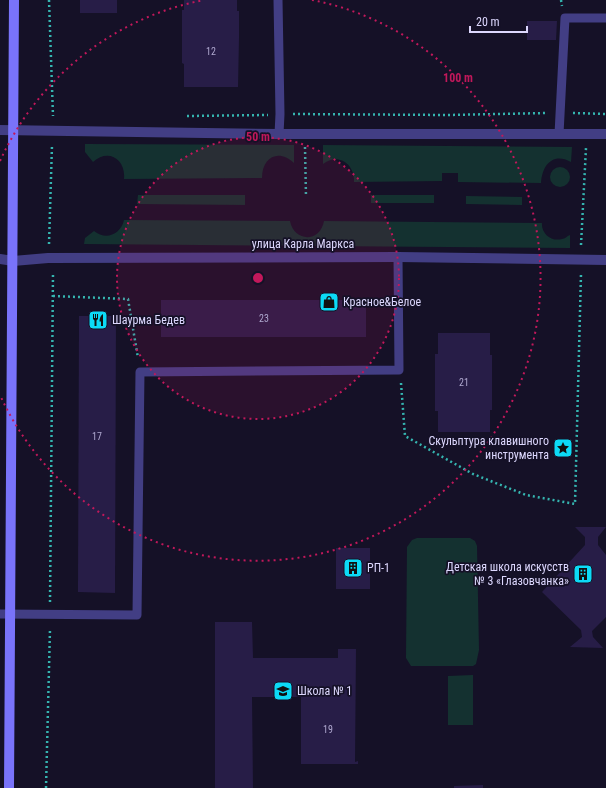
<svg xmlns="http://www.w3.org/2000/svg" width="606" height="788" viewBox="0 0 606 788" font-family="'Roboto Condensed',sans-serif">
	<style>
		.green { fill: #143130 }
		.building { fill: #271d47 }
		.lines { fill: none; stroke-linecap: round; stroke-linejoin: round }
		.path { stroke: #35b5b0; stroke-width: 2.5; stroke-dasharray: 2 3; stroke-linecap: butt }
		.lane { stroke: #423e84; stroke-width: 9 }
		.street { stroke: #423e84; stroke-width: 10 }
		.secondary { stroke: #7973fa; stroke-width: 10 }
		.ring { fill: none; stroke: #c2185b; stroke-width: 2; stroke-dasharray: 2 4 }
		.labels { text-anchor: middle; stroke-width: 3.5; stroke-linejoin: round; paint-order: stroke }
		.number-label { font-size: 10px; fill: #b0a9d0 }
		.street-label { font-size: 12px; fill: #ddd8fe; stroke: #151127 }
		.poi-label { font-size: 12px; fill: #ddd8fe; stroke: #151127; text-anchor: start }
		.centre { fill: #c2185b; stroke: #151127; stroke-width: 2 }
		.ring-label { font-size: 12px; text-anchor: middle; font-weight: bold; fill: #c2185b; stroke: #151127; stroke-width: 3.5; stroke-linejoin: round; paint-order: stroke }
	</style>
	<rect width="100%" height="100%" fill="#151127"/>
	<g class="green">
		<path d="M85,144l209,1v18c-16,-15 -32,-5 -32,15l-138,1c2,-20 -16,-31 -31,-17l-8,-10z"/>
		<path d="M323,145l249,2 -1,15c-18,-10 -29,3 -30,21l-83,-1v-9h-16v8l-88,1c1,-18 -16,-30 -31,-18z"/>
		<circle cx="560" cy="177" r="10"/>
		<path d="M138,195h107v10l-108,-1z"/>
		<rect x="371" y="195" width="63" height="8"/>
		<path d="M466,196l56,1v8l-56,-1z"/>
		<path d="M124,220l166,1c4,21 30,22 34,0l218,2c-1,10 9,19 20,16 3,0 5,-3 8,-4v13l-486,-4 1,-6 9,-7c12,10 27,3 30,-11z"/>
		<path d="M417,538h53l5,3 2,5 2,104 -3,14 -3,2h-62l-5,-8 1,-111 5,-7z"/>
		<path d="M473,675v50h-25v-49z"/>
	</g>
	<g class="building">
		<rect x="80" y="0" width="37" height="13"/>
		<path d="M184,0h53v11h2v27l-1,49h-54v-23l-2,-1v-53h2z"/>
		<path d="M527,21h30l-1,19h-29z"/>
		<rect x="161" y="300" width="205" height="37"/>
		<path d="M79,316h37l-1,277 -37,-1z"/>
		<path d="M438,333h52v22h2v55h-2v22h-52v-21h-3v-57h3z"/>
		<path d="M575,527h31l-8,10v8l8,10v62l-14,14 1,6 10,11 -33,-1 12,-10 -1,-7 -39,-38 43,-47v-8z"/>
		<rect x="336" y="548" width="34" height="41"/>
		<path d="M215,622h37l1,36h85v-9h18l-1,113 3,-1v3h-57v-67h-49l1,91h-38z"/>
		<path d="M483,785v3h-29v-2z"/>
	</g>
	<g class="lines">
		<g class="path">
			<path d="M49,0l4,116"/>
			<path d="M561,0l1,6"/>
			<path d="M573,113l33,1"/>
			<path d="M293,114l155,1 100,-2"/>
			<path d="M187,116l81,-1"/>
			<path d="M305,147l1,50"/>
			<path d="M49,244l3,-99"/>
			<path d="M581,245l5,-97"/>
			<path d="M53,296l75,3 10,59"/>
			<path d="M401,383l4,53 68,38 53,21 49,9 6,-230"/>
			<path d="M50,602l3,-329"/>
			<path d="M46,788l4,-159"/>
		</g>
		<g class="lane">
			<path d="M278,0l2,114 -1,20"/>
			<path d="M559,134l6,-116h41"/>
			<path d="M0,614l137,1 3,-243 259,-2 -1,-113"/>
		</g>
		<g class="street">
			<path d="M0,130l279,4h327"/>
			<path d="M0,259l13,2 35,-3 350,-1 208,3"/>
		</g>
		<path class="secondary" d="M9,788l5,-788"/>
	</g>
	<circle cx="258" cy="278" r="141" fill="#c2185b" fill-opacity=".12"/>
	<g class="ring">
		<circle cx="258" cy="278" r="141"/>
		<path d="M0 161A283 283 0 0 1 204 0M312 0A283 283 0 1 1 0 395"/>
	</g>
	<defs>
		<symbol id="shop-square" viewBox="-11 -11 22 22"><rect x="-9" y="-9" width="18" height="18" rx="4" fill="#0cdaf6" stroke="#151127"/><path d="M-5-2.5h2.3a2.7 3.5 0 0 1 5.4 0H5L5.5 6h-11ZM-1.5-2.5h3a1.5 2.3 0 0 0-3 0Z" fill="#111"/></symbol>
		<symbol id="restaurant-square" viewBox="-11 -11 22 22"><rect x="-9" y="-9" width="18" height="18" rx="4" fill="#0cdaf6" stroke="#151127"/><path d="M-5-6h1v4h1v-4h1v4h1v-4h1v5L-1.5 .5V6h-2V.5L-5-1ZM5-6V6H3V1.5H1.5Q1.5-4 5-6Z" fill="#111"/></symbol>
		<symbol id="sight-square" viewBox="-11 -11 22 22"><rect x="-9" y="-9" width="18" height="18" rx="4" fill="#0cdaf6" stroke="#151127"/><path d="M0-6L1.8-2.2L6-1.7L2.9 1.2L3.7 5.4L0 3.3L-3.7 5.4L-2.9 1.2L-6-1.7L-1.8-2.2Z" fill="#111"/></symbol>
		<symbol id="building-square" viewBox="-11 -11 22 22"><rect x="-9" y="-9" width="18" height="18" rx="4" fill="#0cdaf6" stroke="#151127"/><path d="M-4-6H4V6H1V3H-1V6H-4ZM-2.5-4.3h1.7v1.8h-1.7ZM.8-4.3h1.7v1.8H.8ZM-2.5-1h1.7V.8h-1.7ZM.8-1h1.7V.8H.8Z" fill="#111"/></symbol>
		<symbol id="school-square" viewBox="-11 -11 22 22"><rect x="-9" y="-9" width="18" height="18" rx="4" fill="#0cdaf6" stroke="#151127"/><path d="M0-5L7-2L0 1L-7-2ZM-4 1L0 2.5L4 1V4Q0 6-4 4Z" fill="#111"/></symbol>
	</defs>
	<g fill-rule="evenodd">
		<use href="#shop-square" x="318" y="291" width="22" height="22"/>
		<use href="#restaurant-square" x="87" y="309" width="22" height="22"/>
		<use href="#sight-square" x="552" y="437" width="22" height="22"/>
		<use href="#building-square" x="342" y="557" width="22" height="22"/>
		<use href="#building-square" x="572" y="563" width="22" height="22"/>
		<use href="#school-square" x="272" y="680" width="22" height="22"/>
	</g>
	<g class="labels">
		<g class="number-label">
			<text x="211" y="55">12</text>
			<text x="264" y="322">23</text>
			<text x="464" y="386">21</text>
			<text x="97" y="440">17</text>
			<text x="328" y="733">19</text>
		</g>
		<g class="street-label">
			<text x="303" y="248">улица Карла Маркса</text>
		</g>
		<g class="poi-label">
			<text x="343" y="306">Красное&amp;Белое</text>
			<text x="112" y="324">Шаурма Бедев</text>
			<text x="549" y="445" text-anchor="end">Скульптура клавишного<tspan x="549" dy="14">инструмента</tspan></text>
			<text x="569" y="571" text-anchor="end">Детская школа искусств<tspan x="569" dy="14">№ 3 «Глазовчанка»</tspan></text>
			<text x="367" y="572">РП-1</text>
			<text x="297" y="695">Школа № 1</text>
		</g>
	</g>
	<circle cx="258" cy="278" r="6" class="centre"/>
	<g class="ring-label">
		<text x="458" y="82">100 m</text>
		<text x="258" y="141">50 m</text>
	</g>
	<path d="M470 26v6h57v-6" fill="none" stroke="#ddd8fe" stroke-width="2"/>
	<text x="476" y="26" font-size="12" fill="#ddd8fe" stroke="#151127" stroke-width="3" paint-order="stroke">20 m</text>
</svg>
